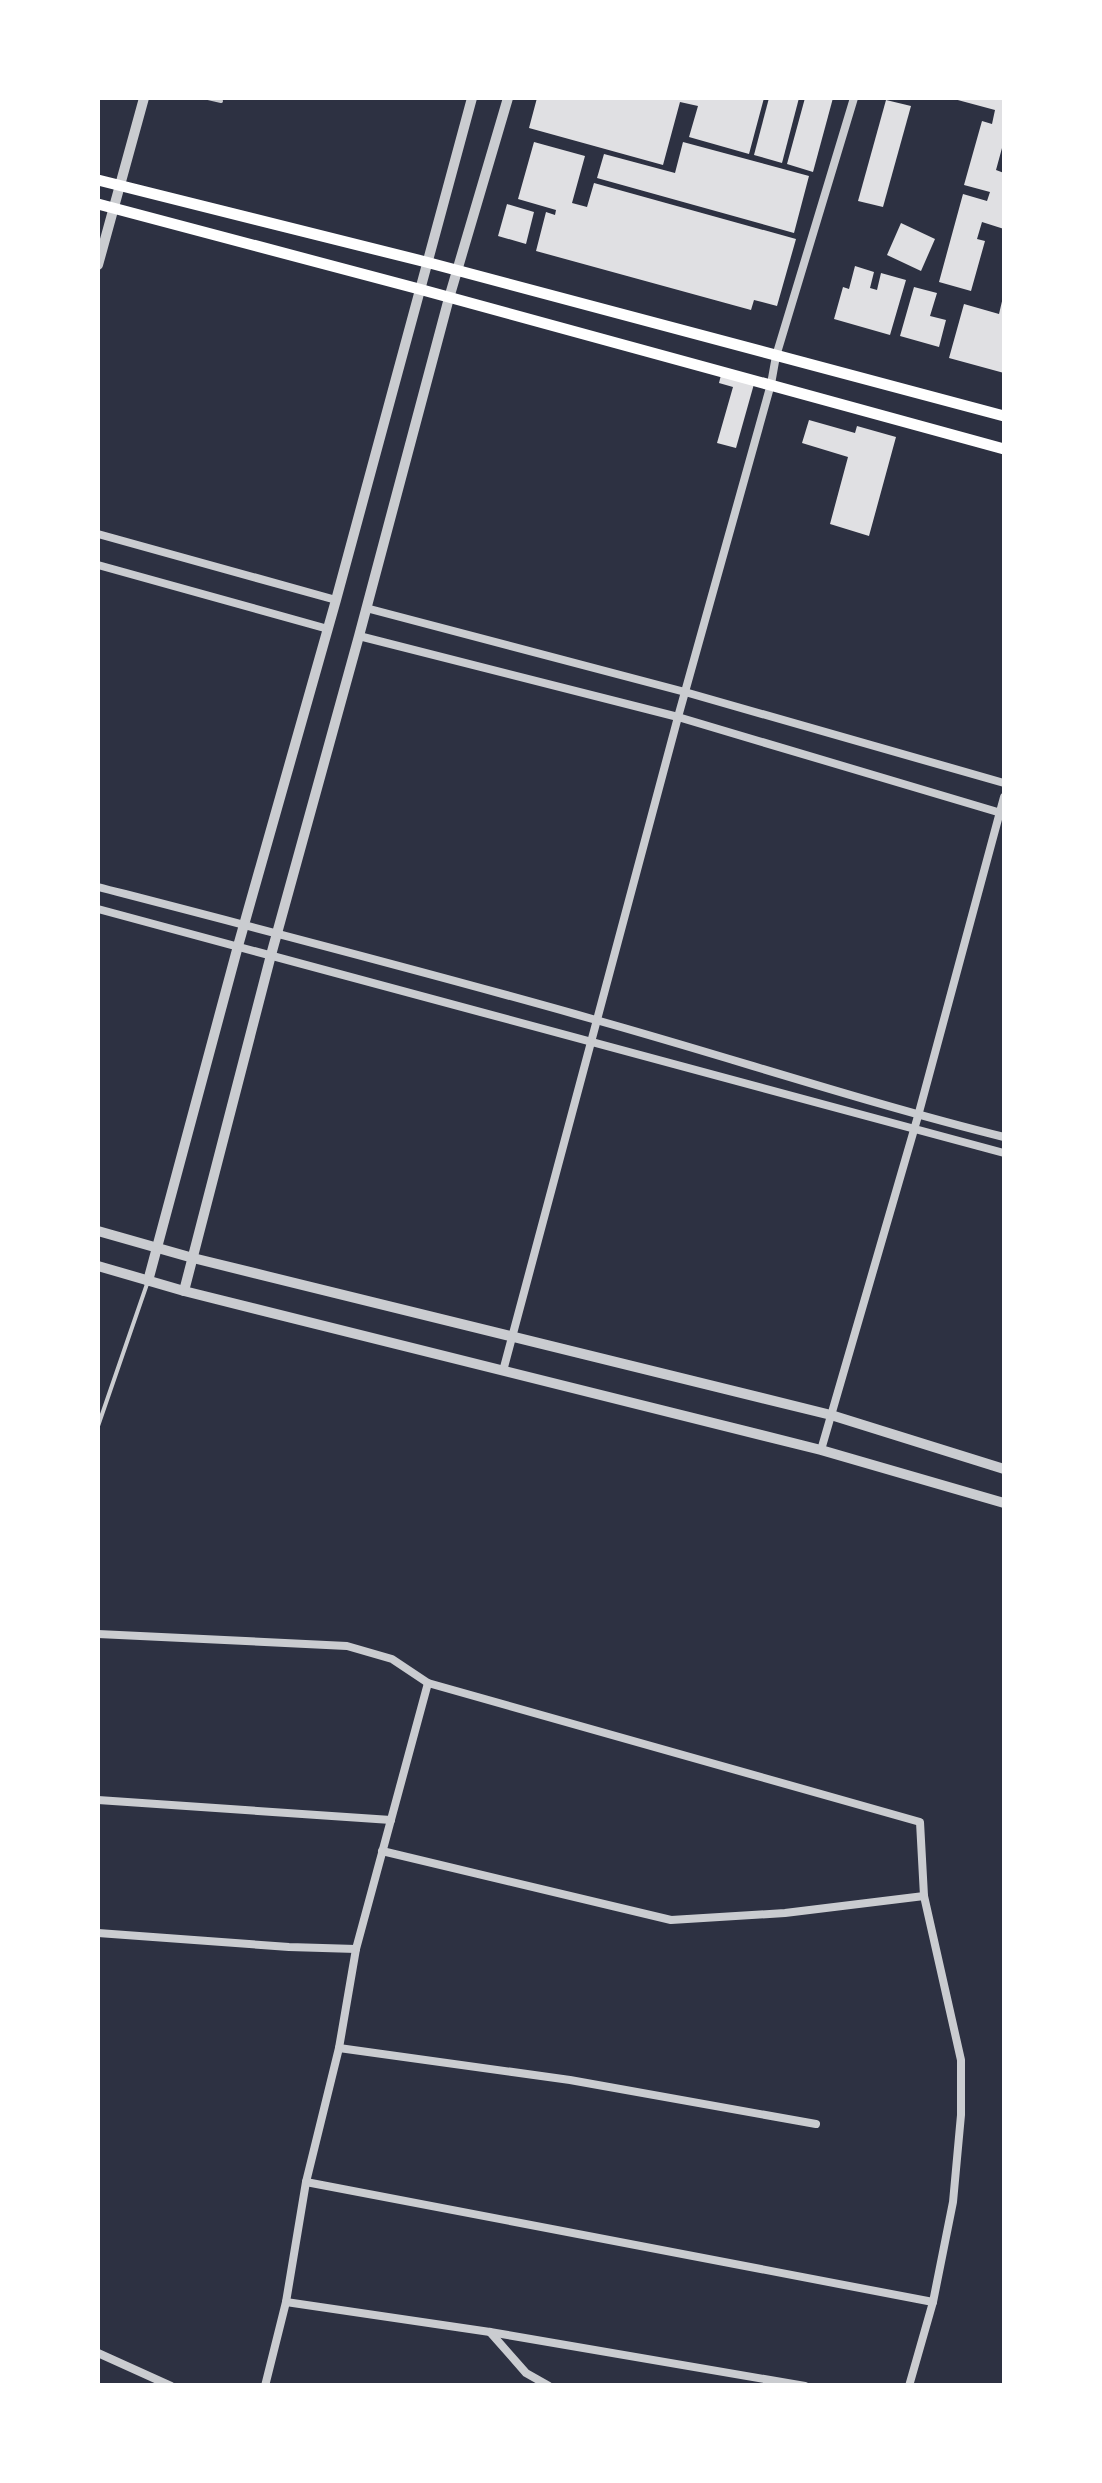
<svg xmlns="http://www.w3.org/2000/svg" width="1102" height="2483" viewBox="0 0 1102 2483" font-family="Montserrat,sans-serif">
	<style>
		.building { fill: #e0e0e3 }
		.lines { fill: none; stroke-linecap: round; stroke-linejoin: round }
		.service { stroke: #caccd0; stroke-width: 4 }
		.minor { stroke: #caccd0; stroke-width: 8 }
		.tertiary { stroke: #caccd0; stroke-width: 10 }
		.secondary { stroke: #fff; stroke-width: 11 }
	</style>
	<rect width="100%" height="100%" fill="#2d3142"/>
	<g class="building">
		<path d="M537,98h227l-15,56 -60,-17 9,-31 -18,-4 -17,63 -134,-37z"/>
		<path d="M769,98h30l-17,65 -28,-8z"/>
		<path d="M805,98h28l-20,74 -26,-8z"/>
		<path d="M954,99l50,-1v50h-2l-6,22 8,3v56l-22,-7 -5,17 8,2 -14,50 -32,-9 24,-88 24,7 3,-9 -26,-7 18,-64 10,3 3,-14z"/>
		<path d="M886,100l25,6 -28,101 -25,-6z"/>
		<path d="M534,142l51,14 -13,47 15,4 7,-24 202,56 -19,67 -23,-6 -3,10 -215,-59 10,-39 9,3 1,-5 -38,-11z"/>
		<path d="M683,142l126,34 -15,57 -197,-55 7,-24 71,19z"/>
		<path d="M507,204l27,8 -8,32 -28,-8z"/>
		<path d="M901,223l34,16 -14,32 -34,-16z"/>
		<path d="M855,266l19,6 -4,16 7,2 4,-17 25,7 -16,55 -56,-16 9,-32 6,2z"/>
		<path d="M914,287l23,6 -7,23 16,4 -7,27 -39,-11z"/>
		<path d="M1003,297l1,76 -55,-15 15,-54 35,10z"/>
		<path d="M721,375l33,9 -18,64 -19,-5 16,-56 -14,-4z"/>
		<path d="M809,420l46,13 2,-7 39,11 -27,99 -39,-12 18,-67 -46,-14z"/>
	</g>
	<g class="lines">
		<g class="service">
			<path d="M208,98l13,3"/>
			<path d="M98,1426l49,-142"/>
		</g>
		<g class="minor">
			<path d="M98,534l238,66"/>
			<path d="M98,565l230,64"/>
			<path d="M366,608l319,84 319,91"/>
			<path d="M359,636l319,81 323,96"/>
			<path d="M98,887c166,43 333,86 498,133 136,38 271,83 408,117"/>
			<path d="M98,909l906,244"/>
			<path d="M503,1371l175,-654 93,-333 5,-28 78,-258"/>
			<path d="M821,1450l97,-334 86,-319"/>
			<path d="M98,1634l249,12 45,13 36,24 492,139 4,74 37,164v55l-8,87 -20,100 -24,84"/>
			<path d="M98,1800l293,20"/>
			<path d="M382,1851l289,69 114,-7 139,-17"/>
			<path d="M98,1933l191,14 67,2"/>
			<path d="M339,2048l231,32 246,44"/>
			<path d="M306,2182l627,120"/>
			<path d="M286,2302l204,30 315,54"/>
			<path d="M490,2332l36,41 23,13"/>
			<path d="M98,2353l73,33"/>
			<path d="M265,2386l21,-84 20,-120 33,-134 17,-99 72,-266"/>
		</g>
		<g class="tertiary">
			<path d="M98,265l46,-167"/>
			<path d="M98,1231l95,27 638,157 173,54"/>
			<path d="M98,1266l86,25 637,159 183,53"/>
			<path d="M148,1281l90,-335 98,-346 136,-502"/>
			<path d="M184,1291l87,-336 88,-319 90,-338 59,-200"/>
		</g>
		<g class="secondary">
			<path d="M98,180l328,82 578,154"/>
			<path d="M98,204l321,85 585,160"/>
		</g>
	</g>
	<rect width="1102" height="2483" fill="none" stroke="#ffffff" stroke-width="200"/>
</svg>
